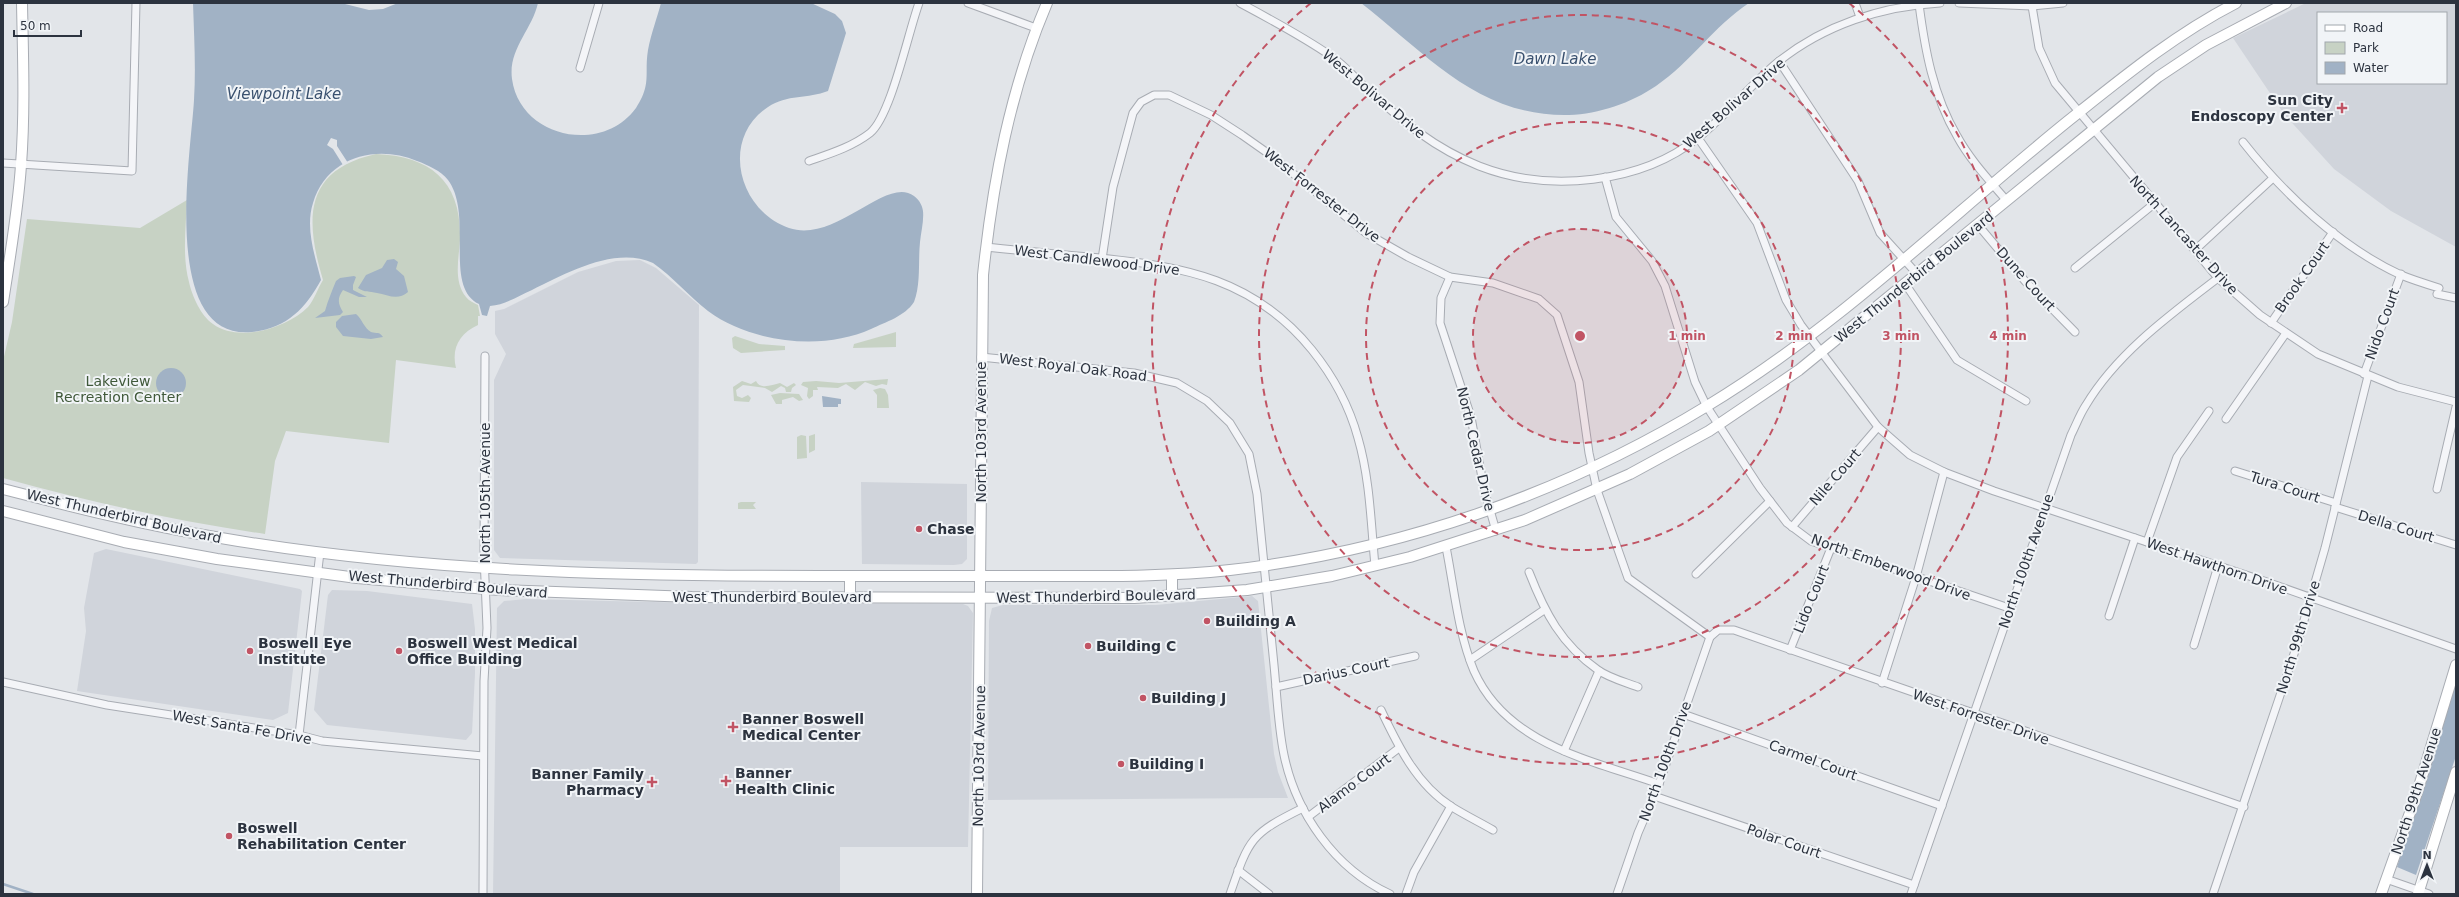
<svg xmlns="http://www.w3.org/2000/svg" width="2459" height="897" viewBox="0 0 2459 897" font-family="'DejaVu Sans',sans-serif">
	<style>
		.built { fill: #d0d4db; fill-rule: evenodd }
		.green { fill: #c7d2c4 }
		.water { fill: #a1b2c5 }
		.pier { fill: #e2e5e9 }
		.lines { fill: none; stroke-linecap: round; stroke-linejoin: round }
		.stream { stroke: #a1b2c5; stroke-width: 2.5 }
		.street-casing { stroke: #a8acb3; stroke-width: 9 }
		.secondary-casing { stroke: #a8acb3; stroke-width: 12 }
		.street { stroke: #f4f5f8; stroke-width: 7 }
		.secondary { stroke: #fff; stroke-width: 10 }
		.ring { fill: none; stroke: #c15464; stroke-width: 2; stroke-dasharray: 7 5 }
		.poi-dot { fill: #c15464; stroke: #f1f4f7; stroke-width: 1.5 }
		.labels { text-anchor: middle; stroke-width: 4; stroke-linejoin: round; paint-order: stroke }
		.street-label { font-size: 14px; fill: #2c333f; stroke: #f1f4f7 }
		.poi-label { font-size: 14px; font-weight: bold; fill: #2c333f; stroke: #f1f4f7; text-anchor: start }
		.park-label { font-size: 14px; fill: #40593a; stroke: #f1f4f7 }
		.water-label { font-size: 15px; font-style: italic; fill: #3a516f; stroke: #f1f4f7 }
		.centre { fill: #c15464; stroke: #f1f4f7; stroke-width: 2 }
		.ring-label { font-size: 12px; text-anchor: middle; font-weight: bold; fill: #c15464; stroke: #f1f4f7; stroke-width: 4; stroke-linejoin: round; paint-order: stroke }
	</style>
	<rect width="100%" height="100%" fill="#e2e5e9"/>
	<g class="built">
		<path d="M2306,3h150v244l-65,-36 -57,-42 -50,-55 -51,-76zM2318,13h128v70h-128z"/>
		<path d="M640,260l16,8 43,37 -1,257 -2,2 -196,-6 -6,-8v-170l12,-26 -11,-20v-23l9,-2 74,-37 38,-11z"/>
		<path d="M861,482l106,2v75l-5,5 -8,1 -92,-1z"/>
		<path d="M106,549l194,40 2,2 -14,122 -15,7 -196,-29 9,-60 -2,-23 10,-55z"/>
		<path d="M332,590l35,1 105,13 3,25v45l-3,59 -6,7 -139,-15 -13,-15 14,-115z"/>
		<path d="M1252,596l6,5 16,153 4,18 10,26 -300,2 1,-179 3,-13 11,-3h153z"/>
		<path d="M526,599l169,4 268,1 5,2 5,7 -5,234h-128v47h-347l4,-286 7,-7z"/>
	</g>
	<g class="green">
		<path d="M376,154c55,2 86,28 84,86 -1,18 -7,41 6,57 3,4 8,6 12,8l2,11h-2v9c-18,8 -27,23 -22,43l-60,-8 -7,83 -103,-12 -11,30 -10,73c-89,-13 -175,-32 -262,-56v-117l9,-39 15,-103 113,9 47,-28c-1,26 -5,57 2,82 3,14 12,34 24,42 26,19 74,4 95,-17 6,-7 10,-19 15,-27 -18,-60 -20,-110 53,-126z"/>
		<path d="M896,332v15l-43,1 1,-4z"/>
		<path d="M735,336l24,8 26,2v4l-44,3 -8,-5 -1,-10z"/>
		<path d="M888,379l-1,6 -5,-1 -6,2 -11,-4 -10,8 -9,-6 -8,4 -21,-1 1,3h-5v6l-4,3 -2,-3 1,-8 -7,-3 2,-3 13,-1 23,2z"/>
		<path d="M742,381l9,3 5,-3c4,9 16,4 24,2l7,4 7,-4 2,2 -4,3 -1,4h-5l-1,-4 -4,-2 -9,6 -7,-4 -22,-3 -7,5 1,6 5,2 6,-3 3,3 -2,4 -15,-1 -1,-14z"/>
		<path d="M880,388l5,1 3,6 1,13h-12v-13l-4,-5z"/>
		<path d="M780,393l19,1 4,6 -4,1 -6,-4 -11,3v4h-6l-5,-9z"/>
		<path d="M815,434v16l-6,3v-17z"/>
		<path d="M801,435l5,1 1,22 -10,1v-22z"/>
		<path d="M741,502h15l-3,3 3,4h-18v-6z"/>
	</g>
	<g class="water">
		<path d="M193,3h148l28,7 14,-1 15,-6h140c-6,27 -30,46 -26,76 8,59 90,76 124,29 16,-24 8,-34 12,-58 3,-16 9,-32 13,-47h150l24,11 7,7 4,12 -18,58c-20,8 -41,3 -60,16 -48,32 -30,103 21,121 47,16 97,-53 125,-32 6,5 8,9 9,15 1,10 -2,21 -3,31 -2,19 1,42 -6,60 -9,14 -28,20 -43,27 -48,22 -120,14 -163,-18 -19,-15 -35,-34 -55,-48 -38,-17 -86,10 -121,27 -14,6 -27,15 -42,16l-3,10 -5,-1 -3,-11c-36,-17 -5,-89 -31,-124 -7,-9 -20,-15 -31,-19 -41,-17 -90,-4 -104,42 -8,25 2,53 8,77 -16,29 -34,48 -69,52 -93,9 -61,-178 -58,-232 2,-33 0,-65 -1,-97z"/>
		<path d="M1361,3h388c-35,23 -58,59 -93,83 -25,17 -57,28 -87,29 -91,2 -142,-61 -208,-112z"/>
		<path d="M394,259l4,3 -2,7 8,7 4,16c-10,9 -20,3 -31,1 -8,-2 -12,0 -19,-5l8,-13 16,-7 5,-8z"/>
		<path d="M354,276l2,1 -3,8v5l14,7h-8l-16,-7c-6,8 -5,14 0,22l-3,3 -25,3 10,-7c3,-11 7,-20 11,-30l4,-3z"/>
		<path d="M356,314c6,5 8,14 15,18 6,2 8,-1 12,5l-12,2 -28,-3 -7,-9v-5l6,-6z"/>
		<circle cx="171" cy="383" r="15"/>
		<path d="M822,396l19,3v5h-3v3h-15z"/>
		<path d="M2456,682v74l-40,119 -19,-8z"/>
	</g>
	<path class="pier" d="M331,138l6,2v6l11,17 -5,2 -10,-16 -6,-4z"/>
	<g class="lines">
		<path class="stream" d="M3,884l30,10"/>
		<defs>
			<g id="street">
				<path d="M968,3l68,25"/>
				<path d="M1240,3c30,16 62,33 91,53 13,9 24,22 36,33 35,32 67,59 112,77 69,27 162,18 220,-29 29,-23 51,-52 79,-75 46,-37 104,-56 162,-59"/>
				<path d="M1855,3l5,14"/>
				<path d="M1959,3l73,3 31,-3"/>
				<path d="M1919,4c6,46 14,91 38,132 13,24 32,44 50,65"/>
				<path d="M2032,6l7,42 16,35 163,195 42,37 58,39 80,33 58,15"/>
				<path d="M1779,61l79,120 22,52 38,42"/>
				<path d="M580,68l19,-65"/>
				<path d="M1698,138l59,85 29,77 15,25 77,102 32,28 34,17 50,19 267,89 195,69"/>
				<path d="M2243,142c41,52 97,105 158,133 12,5 25,9 38,13"/>
				<path d="M809,161c20,-7 43,-14 61,-28 21,-17 38,-100 49,-130"/>
				<path d="M3,163l129,8 4,-168"/>
				<path d="M1605,177l11,40 36,44 13,25 30,96 12,25 53,81 27,35 24,18 198,67"/>
				<path d="M1978,225l47,56 50,51"/>
				<path d="M986,247c38,4 76,8 114,11 86,9 154,21 212,92 21,26 37,55 46,88 12,41 13,86 17,128"/>
				<path d="M2195,250l77,-71"/>
				<path d="M1102,259l11,-72 20,-74 8,-11 13,-7h15l42,20 31,20 27,19 97,79 42,24 42,20 43,6 46,16 18,16 22,67 10,71 8,37 31,88 82,59"/>
				<path d="M2075,268l80,-65"/>
				<path d="M1450,277l-9,21 -1,25 31,94 13,72 12,42"/>
				<path d="M1906,285l51,75 69,41"/>
				<path d="M2437,294l19,4"/>
				<path d="M2271,323l62,-91"/>
				<path d="M981,357l153,16 43,10 30,18 23,22 19,31 8,40c6,57 11,114 17,171 3,30 4,61 10,90 12,58 51,114 106,139"/>
				<path d="M2364,374l37,-100"/>
				<path d="M2226,419l60,-86"/>
				<path d="M2235,471l101,32"/>
				<path d="M2437,489l19,-82"/>
				<path d="M2335,507l121,38"/>
				<path d="M1792,527l86,-100"/>
				<path d="M2147,542l30,-85 32,-46"/>
				<path d="M1446,547c8,40 12,86 28,124 33,74 117,89 185,113"/>
				<path d="M1529,572c16,41 32,72 69,98 11,8 27,12 40,17"/>
				<path d="M1696,574l74,-73"/>
				<path d="M2109,616l26,-78"/>
				<path d="M2194,645l24,-79"/>
				<path d="M1790,650l41,-102"/>
				<path d="M1470,660l74,-50"/>
				<path d="M3,682l104,23 192,30 23,6 161,15"/>
				<path d="M1882,683l34,-106 28,-105"/>
				<path d="M1276,687l139,-31"/>
				<path d="M1381,710c17,36 36,75 71,97 13,8 27,15 41,23"/>
				<path d="M1683,714l259,92"/>
				<path d="M299,735l21,-183"/>
				<path d="M1564,751l35,-80"/>
				<path d="M1654,796l260,89"/>
				<path d="M1308,817l91,-69"/>
				<path d="M1238,870l31,24"/>
				<path d="M2386,879l43,15"/>
				<path d="M483,894l1,-213 3,-53 -3,-72 1,-200"/>
				<path d="M1230,894c19,-55 20,-60 73,-86"/>
				<path d="M1406,894l8,-22 37,-66"/>
				<path d="M1617,894l21,-61 21,-49 51,-147 8,-7h16l510,177"/>
				<path d="M1911,894l160,-459c5,-10 9,-21 15,-30 31,-52 85,-91 132,-127"/>
				<path d="M2213,894l83,-246 29,-100 43,-172"/>
			</g>
			<g id="secondary">
				<path d="M3,302c7,-46 15,-91 18,-137 4,-54 2,-108 1,-162"/>
				<path d="M3,489c70,18 141,36 212,48 200,35 402,39 604,39 72,0 145,0 217,0 65,0 129,1 194,-6 168,-19 333,-76 477,-164 131,-79 242,-189 361,-285 54,-43 106,-86 168,-118"/>
				<path d="M3,511l121,31 93,17 140,19 142,12 193,7 442,1 113,-8 85,-14 78,-19 115,-37 105,-46 79,-43 90,-61 359,-293 48,-32 80,-42"/>
				<path d="M1172,575v21"/>
				<path d="M850,597v-21"/>
				<path d="M977,894l6,-619c10,-94 27,-185 64,-272"/>
				<path d="M2381,894l36,-101 39,-128"/>
				<path d="M2418,894l38,-122"/>
			</g>
		</defs>
		<use href="#street" class="street-casing"/>
		<use href="#secondary" class="secondary-casing"/>
		<use href="#street" class="street"/>
		<use href="#secondary" class="secondary"/>
	</g>
	<circle cx="1580" cy="336" r="107" fill="#c15464" fill-opacity=".12"/>
	<g class="ring">
		<circle cx="1580" cy="336" r="107"/>
		<circle cx="1580" cy="336" r="214"/>
		<circle cx="1580" cy="336" r="321"/>
		<path d="M1849 3A428 428 0 1 1 1311 3"/>
	</g>
	<g class="poi-dot">
		<path d="M2340 102h4v4h4v4h-4v4h-4v-4h-4v-4h4z"/>
		<circle cx="919" cy="529" r="4"/>
		<circle cx="1207" cy="621" r="4"/>
		<circle cx="1088" cy="646" r="4"/>
		<circle cx="250" cy="651" r="4"/>
		<circle cx="399" cy="651" r="4"/>
		<circle cx="1143" cy="698" r="4"/>
		<path d="M731 721h4v4h4v4h-4v4h-4v-4h-4v-4h4z"/>
		<circle cx="1121" cy="764" r="4"/>
		<path d="M724 775h4v4h4v4h-4v4h-4v-4h-4v-4h4z"/>
		<path d="M650 776h4v4h4v4h-4v4h-4v-4h-4v-4h4z"/>
		<circle cx="229" cy="836" r="4"/>
	</g>
	<g class="labels">
		<g class="street-label">
			<text transform="translate(1374 94) rotate(40)" y="5">West Bolivar Drive</text>
			<text transform="translate(1734 103) rotate(-41)" y="5">West Bolivar Drive</text>
			<text transform="translate(1322 195) rotate(38)" y="5">West Forrester Drive</text>
			<text transform="translate(2184 235) rotate(48)" y="5">North Lancaster Drive</text>
			<text transform="translate(1097 260) rotate(7)" y="5">West Candlewood Drive</text>
			<text transform="translate(1914 277) rotate(-39)" y="5">West Thunderbird Boulevard</text>
			<text transform="translate(2302 277) rotate(-55)" y="5">Brook Court</text>
			<text transform="translate(2026 279) rotate(48)" y="5">Dune Court</text>
			<text transform="translate(2382 324) rotate(-70)" y="5">Nido Court</text>
			<text transform="translate(1073 367) rotate(7)" y="5">West Royal Oak Road</text>
			<text transform="translate(981 432) rotate(-90)" y="5">North 103rd Avenue</text>
			<text transform="translate(1476 449) rotate(77)" y="5">North Cedar Drive</text>
			<text transform="translate(1835 477) rotate(-49)" y="5">Nile Court</text>
			<text transform="translate(2285 487) rotate(18)" y="5">Tura Court</text>
			<text transform="translate(485 493) rotate(-90)" y="5">North 105th Avenue</text>
			<text transform="translate(124 516) rotate(13)" y="5">West Thunderbird Boulevard</text>
			<text transform="translate(2396 526) rotate(17)" y="5">Della Court</text>
			<text transform="translate(2026 561) rotate(-71)" y="5">North 100th Avenue</text>
			<text transform="translate(2217 566) rotate(19)" y="5">West Hawthorn Drive</text>
			<text transform="translate(1891 567) rotate(20)" y="5">North Emberwood Drive</text>
			<text transform="translate(448 584) rotate(5)" y="5">West Thunderbird Boulevard</text>
			<text transform="translate(1096 596) rotate(-1)" y="5">West Thunderbird Boulevard</text>
			<text x="772" y="602">West Thunderbird Boulevard</text>
			<text transform="translate(1811 599) rotate(-68)" y="5">Lido Court</text>
			<text transform="translate(2298 637) rotate(-73)" y="5">North 99th Drive</text>
			<text transform="translate(1346 671) rotate(-12)" y="5">Darius Court</text>
			<text transform="translate(1981 717) rotate(19)" y="5">West Forrester Drive</text>
			<text transform="translate(242 727) rotate(10)" y="5">West Santa Fe Drive</text>
			<text transform="translate(979 756) rotate(-89)" y="5">North 103rd Avenue</text>
			<text transform="translate(1813 760) rotate(20)" y="5">Carmel Court</text>
			<text transform="translate(1665 761) rotate(-70)" y="5">North 100th Drive</text>
			<text transform="translate(1354 783) rotate(-37)" y="5">Alamo Court</text>
			<text transform="translate(2416 791) rotate(-72)" y="5">North 99th Avenue</text>
			<text transform="translate(1784 841) rotate(19)" y="5">Polar Court</text>
		</g>
		<g class="poi-label">
			<text x="2333" y="105" text-anchor="end">Sun City<tspan x="2333" dy="16">Endoscopy Center</tspan></text>
			<text x="927" y="534">Chase</text>
			<text x="1215" y="626">Building A</text>
			<text x="258" y="648">Boswell Eye<tspan x="258" dy="16">Institute</tspan></text>
			<text x="407" y="648">Boswell West Medical<tspan x="407" dy="16">Office Building</tspan></text>
			<text x="1096" y="651">Building C</text>
			<text x="1151" y="703">Building J</text>
			<text x="742" y="724">Banner Boswell<tspan x="742" dy="16">Medical Center</tspan></text>
			<text x="1129" y="769">Building I</text>
			<text x="735" y="778">Banner<tspan x="735" dy="16">Health Clinic</tspan></text>
			<text x="644" y="779" text-anchor="end">Banner Family<tspan x="644" dy="16">Pharmacy</tspan></text>
			<text x="237" y="833">Boswell<tspan x="237" dy="16">Rehabilitation Center</tspan></text>
		</g>
		<g class="park-label">
			<text x="118" y="386">Lakeview<tspan x="118" dy="16">Recreation Center</tspan></text>
		</g>
		<g class="water-label">
			<text x="1555" y="64">Dawn Lake</text>
			<text x="284" y="99">Viewpoint Lake</text>
		</g>
	</g>
	<circle cx="1580" cy="336" r="6" class="centre"/>
	<g class="ring-label">
		<text x="1687" y="340">1 min</text>
		<text x="1794" y="340">2 min</text>
		<text x="1901" y="340">3 min</text>
		<text x="2008" y="340">4 min</text>
	</g>
	<rect width="2459" height="897" fill="none" stroke="#2c333f" stroke-width="8"/>
	<rect x="2317" y="12" width="130" height="72" fill="#f1f4f7" stroke="#a2a7ad"/>
	<rect x="2325" y="25" width="20" height="6" fill="#ffffff" stroke="#a2a7ad"/>
	<text x="2353" y="32" font-size="12" fill="#2c333f">Road</text>
	<rect x="2325" y="42" width="20" height="12" fill="#c7d2c4" stroke="#a2a7ad"/>
	<text x="2353" y="52" font-size="12" fill="#2c333f">Park</text>
	<rect x="2325" y="62" width="20" height="12" fill="#a1b2c5" stroke="#a2a7ad"/>
	<text x="2353" y="72" font-size="12" fill="#2c333f">Water</text>
	<g transform="translate(2427 865)" stroke="#f1f4f7" stroke-width="3" paint-order="stroke">
	<path d="M0-3L7 15L0 10L-7 15Z" fill="#2c333f"/>
	<text y="-6" font-size="11" font-weight="bold" text-anchor="middle" fill="#2c333f">N</text>
	</g>
	<path d="M14 30v6h67v-6" fill="none" stroke="#2c333f" stroke-width="2"/>
	<text x="20" y="30" font-size="12" fill="#2c333f" stroke="#f1f4f7" stroke-width="3" paint-order="stroke">50 m</text>
</svg>
